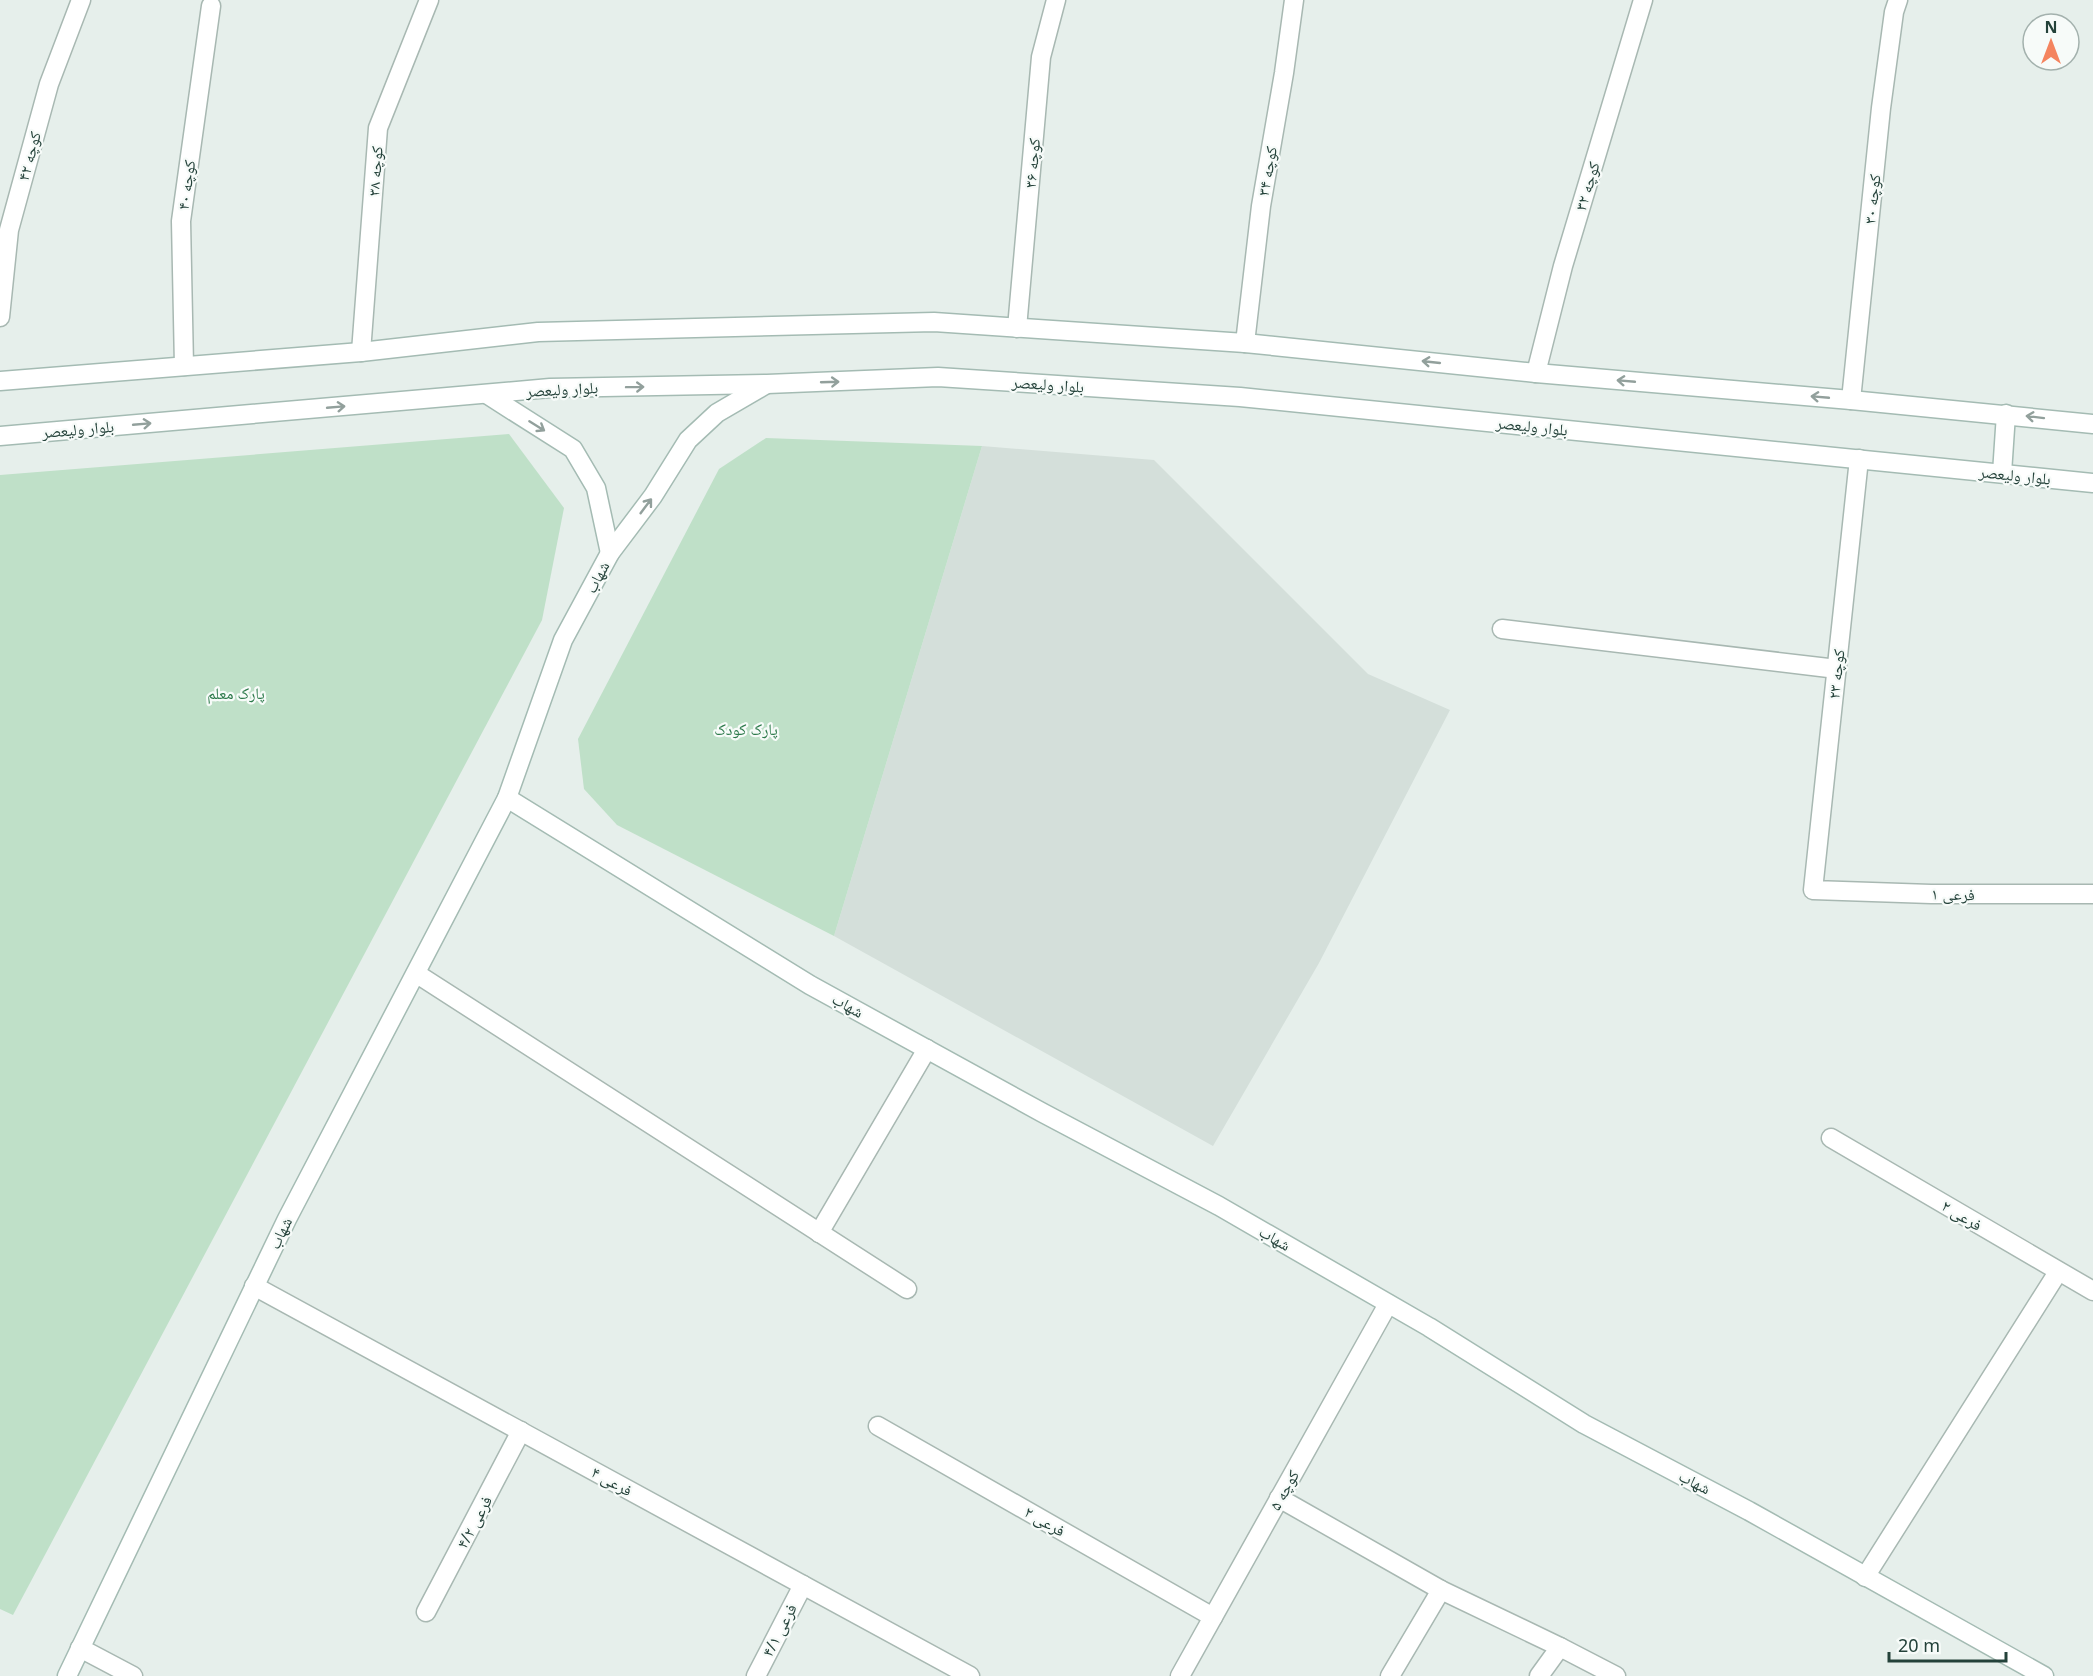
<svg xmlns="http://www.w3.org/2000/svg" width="2093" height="1676" viewBox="0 0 2093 1676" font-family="'Noto Sans','Noto Naskh Arabic',sans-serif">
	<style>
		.built { fill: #d4dfda }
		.green { fill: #bfe0c8 }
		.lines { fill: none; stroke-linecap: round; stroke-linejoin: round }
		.lane-casing { stroke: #a8b8b2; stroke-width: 21 }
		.street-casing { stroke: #a8b8b2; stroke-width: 21 }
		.secondary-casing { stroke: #a4bbb3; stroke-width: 21 }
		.lane { stroke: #fff; stroke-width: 18 }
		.street { stroke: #fff; stroke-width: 18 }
		.secondary { stroke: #fff; stroke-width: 18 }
		.oneway { stroke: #92a09c }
		.labels { text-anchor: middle; stroke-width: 4.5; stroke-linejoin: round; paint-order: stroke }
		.street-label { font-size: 16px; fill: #24423a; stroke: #f7fbf9 }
		.park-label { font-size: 16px; fill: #2d7a4b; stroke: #f7fbf9 }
	</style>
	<rect width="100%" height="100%" fill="#e6efeb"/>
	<path class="built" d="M982,446l172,14 214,214 82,36 -131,253 -106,183 -379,-210z"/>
	<g class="green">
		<path d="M509,434l55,74 -22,112 -529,995 -13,-6v-1134z"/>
		<path d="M766,438l216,8 -148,490 -217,-111 -33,-36 -6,-50 141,-270z"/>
	</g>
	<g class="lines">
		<defs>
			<g id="lane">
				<path d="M0,317l9,-87 40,-146 32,-84"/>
				<path d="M361,352l17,-224 51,-128"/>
				<path d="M184,366l-3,-145 30,-215"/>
				<path d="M1502,629l335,40"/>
				<path d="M819,1233l108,-184"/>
				<path d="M878,1426l335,191"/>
				<path d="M426,1612l95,-181"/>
				<path d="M80,1648l53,28"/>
				<path d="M756,1676l47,-91"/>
				<path d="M1390,1676l51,-86"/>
				<path d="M1539,1676l21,-29"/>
			</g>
			<g id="street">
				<path d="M1017,328l24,-271 15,-57"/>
				<path d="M1245,343l16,-137 23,-133 10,-73"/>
				<path d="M1536,373l27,-107 80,-266"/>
				<path d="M1851,400l30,-292 13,-96 4,-12"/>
				<path d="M1859,459l-46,431 118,4h162"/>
				<path d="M417,974l490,315"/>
				<path d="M1831,1138l262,153"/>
				<path d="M254,1286l716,390"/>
				<path d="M1279,1498l162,92 119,57 56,29"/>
				<path d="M1865,1577l193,-305"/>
				<path d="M1180,1676l208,-372"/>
			</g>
			<g id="secondary">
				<path d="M0,381l361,-29 177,-20 396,-10 311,21 291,30 315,27 242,24"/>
				<path d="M488,395l85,54 23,39 14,65"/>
				<path d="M0,436l550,-48 217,-4 171,-7 302,20 853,86"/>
				<path d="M2002,473l4,-59"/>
				<path d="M507,798l303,187 233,128 176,93 210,121 155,97 165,87 295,165"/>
				<path d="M67,1676l220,-457 220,-421 56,-158 47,-87 43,-57 35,-56 29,-27 48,-28"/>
			</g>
		</defs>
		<use href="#lane" class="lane-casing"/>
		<use href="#street" class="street-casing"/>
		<use href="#secondary" class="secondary-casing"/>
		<use href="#lane" class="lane"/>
		<use href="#street" class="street"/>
		<use href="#secondary" class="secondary"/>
	</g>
	<defs><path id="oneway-shaft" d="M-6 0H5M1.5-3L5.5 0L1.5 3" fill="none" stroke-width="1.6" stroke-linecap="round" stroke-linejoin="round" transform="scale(1.5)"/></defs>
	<g class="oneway">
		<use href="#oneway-shaft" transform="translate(1431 362) rotate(-174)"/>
		<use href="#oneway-shaft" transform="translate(1626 381) rotate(-175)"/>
		<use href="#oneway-shaft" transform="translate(830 382) rotate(-2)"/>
		<use href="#oneway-shaft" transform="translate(635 387) rotate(-1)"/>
		<use href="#oneway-shaft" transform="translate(1820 397) rotate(-175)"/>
		<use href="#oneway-shaft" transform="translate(336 407) rotate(-5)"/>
		<use href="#oneway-shaft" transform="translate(2035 417) rotate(-173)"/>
		<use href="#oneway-shaft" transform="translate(142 424) rotate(-5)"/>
		<use href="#oneway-shaft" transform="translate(537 426) rotate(32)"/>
		<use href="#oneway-shaft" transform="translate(646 506) rotate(-53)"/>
	</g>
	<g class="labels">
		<g class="street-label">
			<text transform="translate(29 156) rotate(-75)" y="6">کوچه ۴۲</text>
			<text transform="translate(1032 163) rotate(-85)" y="6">۳۶ کوچه</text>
			<text transform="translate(375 171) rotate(-86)" y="6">کوچه ۳۸</text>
			<text transform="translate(1267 171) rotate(-80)" y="6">کوچه ۳۴</text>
			<text transform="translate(186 185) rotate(-82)" y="6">کوچه ۴۰</text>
			<text transform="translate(1587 186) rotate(-73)" y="6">کوچه ۳۲</text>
			<text transform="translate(1872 199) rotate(-84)" y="6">کوچه ۳۰</text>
			<text transform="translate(1048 384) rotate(4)" y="6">بلوار ولیعصر</text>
			<text transform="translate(562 389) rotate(-3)" y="6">بلوار ولیعصر</text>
			<text transform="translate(1532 426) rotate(6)" y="6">بلوار ولیعصر</text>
			<text transform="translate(78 429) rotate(-5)" y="6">بلوار ولیعصر</text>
			<text transform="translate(2015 475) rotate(6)" y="6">بلوار ولیعصر</text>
			<text transform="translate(597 577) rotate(-62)" y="6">شهاب</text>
			<text transform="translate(1836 674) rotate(-84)" y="6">کوچه ۲۳</text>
			<text transform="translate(1953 894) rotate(1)" y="6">فرعی ۱</text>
			<text transform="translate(848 1005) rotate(29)" y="6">شهاب</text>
			<text transform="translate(1962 1215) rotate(31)" y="6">فرعی ۲</text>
			<text transform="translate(280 1233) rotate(-64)" y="6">شهاب</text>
			<text transform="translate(1275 1238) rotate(30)" y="6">شهاب</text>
			<text transform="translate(612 1481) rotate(29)" y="6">فرعی ۴</text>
			<text transform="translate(1695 1482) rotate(27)" y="6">شهاب</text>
			<text transform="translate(1284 1490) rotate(-61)" y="6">کوچه ۵</text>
			<text transform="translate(1045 1521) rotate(30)" y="6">فرعی ۲</text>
			<text transform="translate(474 1522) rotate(-62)" y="6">فرعی ۴/۲</text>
			<text transform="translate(779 1630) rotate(-63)" y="6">فرعی ۴/۱</text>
		</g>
		<g class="park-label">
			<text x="236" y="699">پارک معلم</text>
			<text x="746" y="735">پارک کودک</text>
		</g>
	</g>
	<g transform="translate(2051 42)"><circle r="28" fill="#f7fbf9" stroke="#a3b1ad" stroke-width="1.5"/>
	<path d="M0-4.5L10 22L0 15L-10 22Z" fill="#f4845f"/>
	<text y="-9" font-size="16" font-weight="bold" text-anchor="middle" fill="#24423a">N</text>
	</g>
	<path d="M1889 1652v9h117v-9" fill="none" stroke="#24423a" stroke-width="3"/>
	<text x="1898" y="1652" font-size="18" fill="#24423a" stroke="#f7fbf9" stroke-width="4.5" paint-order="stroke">20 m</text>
</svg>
